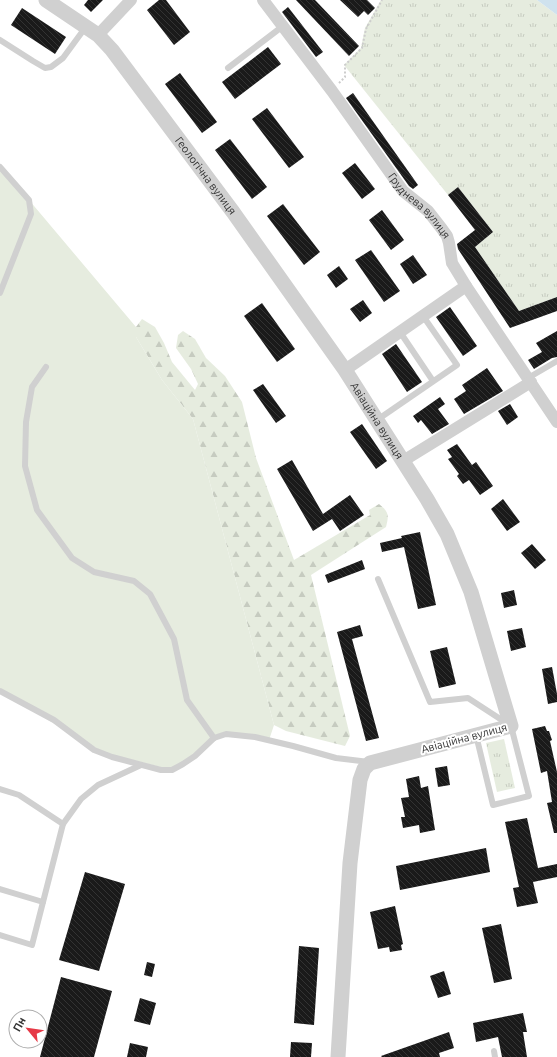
<svg xmlns="http://www.w3.org/2000/svg" width="557" height="1057" viewBox="0 0 557 1057" font-family="Ubuntu,sans-serif">
	<style>
		.grass { fill: url(#grass-tufts) }
		.forest { fill: url(#forest-firs) }
		.garden { fill: #e6ecdf }
		.water { fill: #cfe2ee }
		.building { fill: url(#building-back-hatch) }
		.lines { fill: none; stroke-linecap: round; stroke-linejoin: round }
		.path { stroke: #cdcdcd; stroke-width: 2; stroke-dasharray: 2 2; stroke-linecap: butt }
		.service { stroke: #d0d0d0; stroke-width: 6 }
		.minor { stroke: #d0d0d0; stroke-width: 12 }
		.tertiary { stroke: #d0d0d0; stroke-width: 15 }
		.labels { text-anchor: middle; stroke-width: 4; stroke-linejoin: round; paint-order: stroke }
		.street-label { font-size: 11px; fill: #333; stroke: #fff }
	</style>
	<defs>
		<pattern id="grass-tufts" width="24" height="20" patternUnits="userSpaceOnUse"><rect width="24" height="20" fill="#e6ecdf"/><path d="M3 7l-1-3M5 7V3M7 7l1-3M15 17l-1-3M17 17v-4M19 17l1-3" fill="none" stroke="#c6cbc0"/></pattern>
		<pattern id="forest-firs" width="22" height="20" patternUnits="userSpaceOnUse"><rect width="22" height="20" fill="#e6ecdf"/><path d="M5 1l3.5 6h-7zM16 11l3.5 6h-7z" fill="#c6cbc0"/></pattern>
		<pattern id="building-back-hatch" width="6" height="6" patternUnits="userSpaceOnUse"><rect width="6" height="6" fill="#1a1a1a"/><path d="M-1 5l2 2M0 0l6 6M5-1l2 2" fill="none" stroke="#333"/></pattern>
	</defs>
	<rect width="100%" height="100%" fill="#fff"/>
	<g class="grass">
		<path d="M381,0h156l20,15v282l-38,14 -44,-64 18,-15 -35,-45 -10,8 -104,-130 17,-17 4,-20z"/>
		<path d="M504,739l11,49 -18,4 -11,-49z"/>
	</g>
	<path class="forest" d="M142,319l13,8 9,16 8,19 23,28 3,-6 -7,-15 -15,-21 2,-13 5,-4 12,8 11,19 19,18 17,26 14,56 38,102 76,-45 -1,-5 10,-6c10,8 10,11 7,23l-75,48 39,161 -5,10 -59,-15 -12,-6 -81,-306 -31,-39 -26,-43v-10z"/>
	<path class="garden" d="M0,167l29,33 107,127v10l26,43 31,39 81,306 -5,15 -43,-6 -21,13 -33,23 -78,-20 -16,-12 -78,-47z"/>
	<path class="water" d="M537,0h20v15z"/>
	<g class="building">
		<path d="M88,0h15l-12,12 -7,-7z"/>
		<path d="M159,0h7l24,32 -16,13 -27,-35z"/>
		<path d="M296,0h19l44,46 -10,10z"/>
		<path d="M340,0h27l8,8 -7,7 -4,-4 -6,6z"/>
		<path d="M288,7l35,45 -7,5 -34,-45z"/>
		<path d="M22,8l44,29 -11,17 -44,-29z"/>
		<path d="M268,47l13,17 -46,35 -13,-17z"/>
		<path d="M180,73l37,49 -15,11 -37,-49z"/>
		<path d="M353,93l65,92 -5,4 -4,-3 -63,-88z"/>
		<path d="M267,108l37,49 -15,11 -37,-49z"/>
		<path d="M230,139l37,48 -15,12 -37,-49z"/>
		<path d="M355,163l20,26 -13,10 -20,-26z"/>
		<path d="M458,187l35,45 -18,15 44,64 38,-14v14l-47,17 -52,-79 -1,-5 18,-14 -27,-35z"/>
		<path d="M283,204l37,48 -16,13 -37,-49z"/>
		<path d="M382,210l22,30 -13,10 -22,-30z"/>
		<path d="M371,250l29,41 -16,11 -29,-42z"/>
		<path d="M413,255l14,20 -14,9 -13,-20z"/>
		<path d="M339,266l9,13 -12,9 -9,-13z"/>
		<path d="M363,300l9,13 -12,9 -10,-13z"/>
		<path d="M262,303l33,46 -18,13 -33,-46z"/>
		<path d="M450,307l27,39 -14,10 -27,-39z"/>
		<path d="M557,331v26l-5,1 -18,11 -6,-9 14,-8 -6,-9z"/>
		<path d="M396,344l26,38 -15,10 -25,-38z"/>
		<path d="M487,368l16,23 -39,23 -10,-15 12,-8 -4,-6z"/>
		<path d="M263,384l23,32 -10,7 -23,-33z"/>
		<path d="M440,397l5,7 -7,5 11,15 -17,10 -11,-14 -3,3 -5,-7z"/>
		<path d="M510,404l8,13 -11,8 -9,-14z"/>
		<path d="M362,424l25,37 -11,8 -26,-37z"/>
		<path d="M457,444l15,21 4,-3 17,24 -13,9 -11,-15 -6,4 -6,-8 2,-2 -11,-15 4,-2 -5,-7z"/>
		<path d="M292,460l31,54 27,-19 14,20 -24,16 -8,-12 -19,12 -36,-62z"/>
		<path d="M503,499l17,23 -13,9 -16,-22z"/>
		<path d="M420,532l16,73 -18,4 -14,-62 -22,5 -2,-9 22,-5 -1,-2z"/>
		<path d="M532,544l14,16 -11,9 -14,-16z"/>
		<path d="M362,560l3,9 -37,14 -3,-8z"/>
		<path d="M514,590l3,15 -13,3 -3,-15z"/>
		<path d="M360,625l3,11 -11,3 27,99 -13,3 -29,-109z"/>
		<path d="M522,628l4,19 -15,4 -4,-20z"/>
		<path d="M447,647l9,37 -17,4 -9,-37z"/>
		<path d="M552,667l5,27v8l-9,2 -6,-35z"/>
		<path d="M545,726l2,5h2l3,9 -2,1 7,31v61h-3l-7,-30 5,-1 -5,-31 -6,2 -9,-44z"/>
		<path d="M447,766l3,19 -12,2 -3,-19z"/>
		<path d="M419,776l2,12 7,-2 7,44 -15,3 -1,-8 -16,3 -2,-11h4l-4,-19 8,-1 -3,-18z"/>
		<path d="M527,818l11,50 19,-4v13l-24,5 5,21 -21,4 -4,-19 6,-1 -14,-65z"/>
		<path d="M486,848l4,24 -90,18 -4,-24z"/>
		<path d="M85,872l40,12 -26,87 -40,-11z"/>
		<path d="M395,906l8,38 -2,1 1,5 -12,2 -1,-5 -11,2 -8,-37z"/>
		<path d="M501,924l11,55 -18,4 -12,-55z"/>
		<path d="M299,946l20,2 -5,77 -20,-2z"/>
		<path d="M147,962l8,2 -3,13 -8,-2z"/>
		<path d="M444,971l7,23 -13,4 -8,-22z"/>
		<path d="M61,977l51,14 -18,66h-54z"/>
		<path d="M140,998l16,5 -6,22 -16,-4z"/>
		<path d="M523,1013l4,19h-4l4,25h-25l-4,-20 -22,5 -3,-19z"/>
		<path d="M449,1032l5,16 -15,5 1,4h-58l-1,-1z"/>
		<path d="M291,1042l21,1 -1,14h-21z"/>
		<path d="M130,1043l18,4 -2,10h-19z"/>
	</g>
	<g class="lines">
		<path class="path" d="M339,83l6,-6v-12l17,-17 4,-19 16,-29"/>
		<g class="service">
			<path d="M0,40l33,21 12,7 6,-1 12,-9 22,-30"/>
			<path d="M228,68l55,-42"/>
			<path d="M0,167l29,33 2,14 -31,79"/>
			<path d="M400,332l33,49"/>
			<path d="M46,367l-14,20 -6,35 -1,44 12,44 35,48 22,14 40,9 16,13 24,45 13,61 27,38"/>
			<path d="M528,378l29,-17"/>
			<path d="M377,420l80,-55 -34,-49"/>
			<path d="M378,579l52,123 38,-4 43,28 18,70 -36,9 -17,-70"/>
			<path d="M0,691l54,29 40,30 18,7 49,13h11l11,-6 12,-8 19,-18 12,-4 29,3 38,9 43,12 33,4"/>
			<path d="M0,789l19,6 44,29"/>
			<path d="M0,889l43,13"/>
			<path d="M0,935l32,10 31,-121 18,-25 17,-14 43,-20"/>
			<path d="M494,1051l1,6"/>
		</g>
		<g class="minor">
			<path id="s1" d="M263,0l69,91 71,100 25,20 14,18 5,7 2,7 3,20 14,23 91,136"/>
			<path d="M98,35l33,-35"/>
			<path d="M345,370l121,-84"/>
			<path d="M403,461l128,-79"/>
		</g>
		<path class="tertiary" id="s2" d="M46,0l52,35 14,15 121,162 112,158 82,129 20,35 24,58 40,134 -141,37 -6,6 -4,11 -10,83 -12,194"/>
	</g>
	<g class="labels">
		<g class="street-label">
			<text dy="4" stroke="none"><textPath href="#s2" startOffset="240">Геологічна вулиця</textPath></text>
			<text dy="4" stroke="none"><textPath href="#s1" startOffset="259">Груднева вулиця</textPath></text>
			<text dy="4" stroke="none"><textPath href="#s2" startOffset="539">Авіаційна вулиця</textPath></text>
			<text transform="translate(464 738) rotate(-15)" y="4">Авіаційна вулиця</text>
		</g>
	</g>
	<g transform="translate(28 1029) rotate(299)"><circle r="19" fill="#ffffff" stroke="#adadad"/>
	<path d="M0-3L7 15L0 10L-7 15Z" fill="#e63946"/>
	<text y="-6" font-size="11" font-weight="bold" text-anchor="middle" fill="#333333">Пн</text>
	</g>
</svg>
